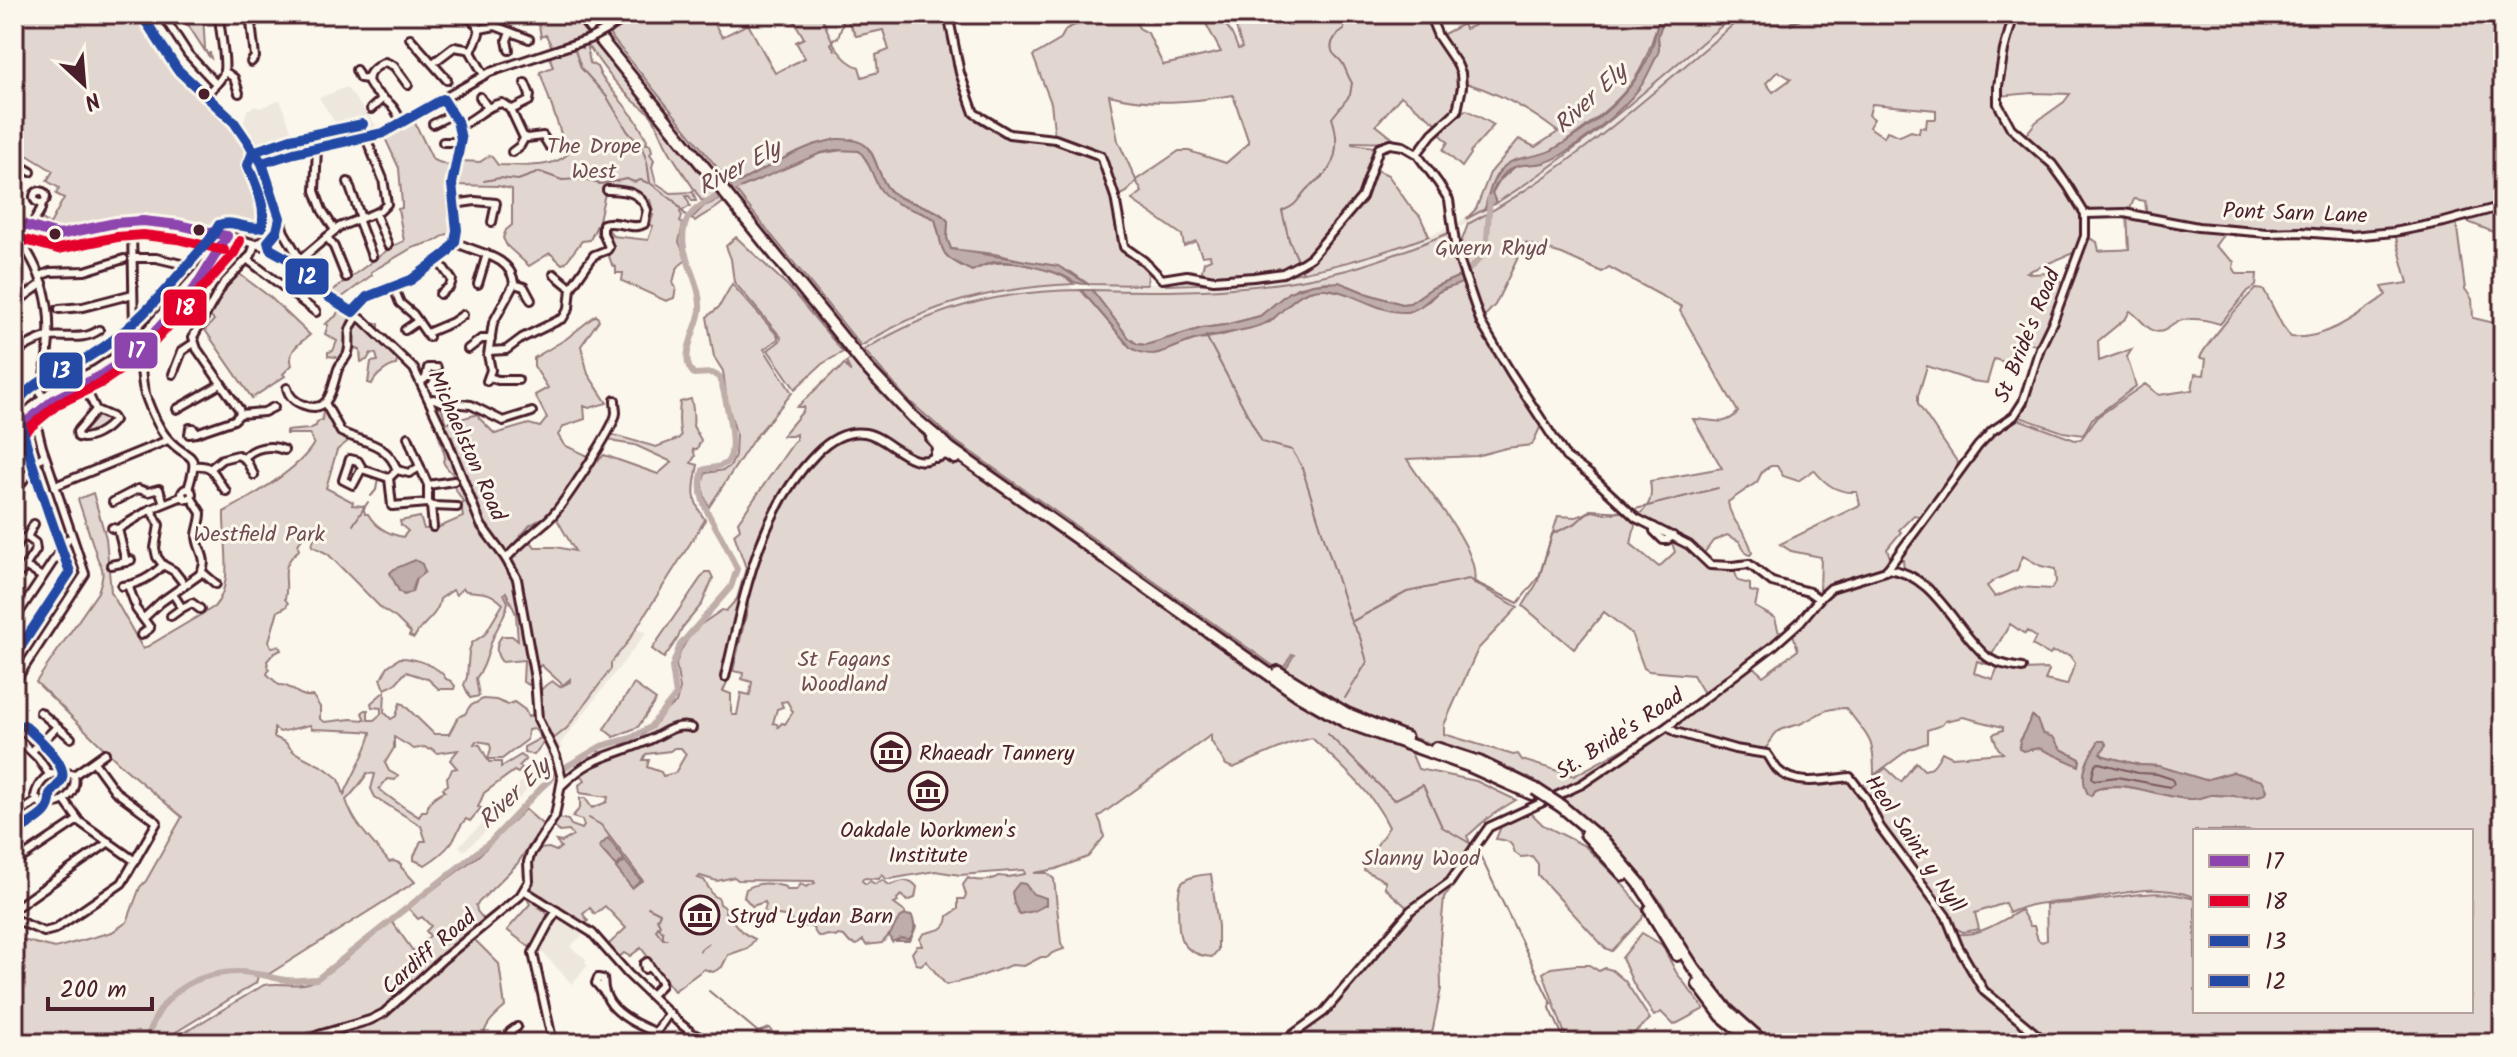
<svg xmlns="http://www.w3.org/2000/svg" width="2517" height="1057" viewBox="0 0 2517 1057" font-family="Kalam,sans-serif">
	<style>
		.built { fill: #eee7de }
		.green { fill: #e2d7d0; stroke: #967b7e; stroke-width: 2; fill-rule: evenodd }
		.water { fill: #bfadaa; stroke: #907477; stroke-width: 2 }
		.lines { fill: none; stroke-linecap: round; stroke-linejoin: round }
		.shore { stroke: #79585e; stroke-width: 2 }
		.stream { stroke: #907477; stroke-width: 2 }
		.river { stroke: #bfadaa; stroke-width: 6 }
		.minor-casing { stroke: #4a1f2b; stroke-width: 12 }
		.highway-casing { stroke: #4a1f2b; stroke-width: 16 }
		.minor { stroke: #fbf7ec; stroke-width: 6 }
		.highway { stroke: #fbf7ec; stroke-width: 10 }
		.minor-bridge-casing { stroke: #4a1f2b; stroke-width: 12; stroke-linecap: butt }
		.highway-bridge-casing { stroke: #4a1f2b; stroke-width: 16; stroke-linecap: butt }
		.minor-bridge { stroke: #fbf7ec; stroke-width: 6 }
		.highway-bridge { stroke: #fbf7ec; stroke-width: 10 }
		.bus-1-casing { stroke: #fbf7ec; stroke-width: 16 }
		.bus-2-casing { stroke: #fbf7ec; stroke-width: 16 }
		.bus-3-casing { stroke: #fbf7ec; stroke-width: 16 }
		.bus-4-casing { stroke: #fbf7ec; stroke-width: 16 }
		.bus-1 { stroke: #8e44ad; stroke-width: 10 }
		.bus-2 { stroke: #e4002b; stroke-width: 10 }
		.bus-3 { stroke: #244aa5; stroke-width: 10 }
		.bus-4 { stroke: #244aa5; stroke-width: 10 }
		.bus-dot { fill: #4a1f2b; stroke: #fbf7ec; stroke-width: 3 }
		.labels { text-anchor: middle; stroke-width: 6; stroke-linejoin: round; paint-order: stroke }
		.park-label { font-size: 22px; fill: #704d54; stroke: #fbf7ec }
		.street-label { font-size: 22px; fill: #4a1f2b; stroke: #fbf7ec }
		.poi-label { font-size: 22px; fill: #4a1f2b; stroke: #fbf7ec; text-anchor: start }
		.water-label { font-size: 24px; font-style: italic; fill: #6d4a51; stroke: #fbf7ec }
		.line-badge { stroke: #fbf7ec; stroke-width: 3 }
		.badge-label { font-size: 22px; text-anchor: middle; font-weight: bold; fill: #fff }
	</style>
	<rect width="100%" height="100%" fill="#fbf7ec"/>
	<filter id="ink" filterUnits="userSpaceOnUse"><feTurbulence type="fractalNoise" baseFrequency=".0125" numOctaves="2"/><feDisplacementMap in="SourceGraphic" scale="16" xChannelSelector="R" yChannelSelector="G"/><feConvolveMatrix kernelMatrix="1 2 1 2 8 2 1 2 1" color-interpolation-filters="sRGB"/></filter>
	<g filter="url(#ink)">
		<g class="built">
			<path d="M1736,14h10l-182,152 -68,44v-7l33,-20 47,-34z"/>
			<path d="M346,87l29,37 4,7 -39,8 -1,-11 -20,-30z"/>
			<path d="M280,100l18,49 -35,8 -20,-32 4,-15 8,-4 5,2z"/>
			<path d="M1485,209l1,6 -84,38 -52,16 -46,10 -103,12 -109,-1 -4,-6h119l64,-5 34,-6 80,-21 44,-16z"/>
			<path d="M318,249l15,41 -2,2 -24,-26v-6z"/>
			<path d="M1068,284l6,6 -61,4 -36,7 -38,11 -33,14 -42,24 -3,-4 41,-24 47,-19 66,-15z"/>
			<path d="M638,628l8,5 -86,111 3,4 -5,4 -3,-2 -2,7 -15,17 1,3 -31,34 -44,40 -5,-5 26,-25 65,-71v-7l54,-67z"/>
			<path d="M557,914l29,18 -16,15 16,12 -1,4 3,2 -16,19 -28,-30 -8,-5z"/>
		</g>
		<g class="green">
			<path d="M14,14h122l5,7 -4,-7h2l43,64 -1,2 2,2 2,-1 16,14 -1,2 3,3 2,-2c30,27 50,51 64,90l-3,1 9,27h2l1,8 -9,11h-2l-4,-4 -3,3 1,5 -6,2 -66,-18 -30,-6 -46,2 -49,12 -26,-6 1,-8 11,7 14,-26 -8,-4 3,-6 -12,-7 6,-10 -39,-24z"/>
			<path d="M181,14h22l2,35 2,5 3,-1 1,5 -4,-4z"/>
			<path d="M515,14h61l17,20 -14,11 3,3 2,-5 13,-4 60,80 63,73 -11,9 -8,-1c-11,-18 -24,-35 -34,-53 -5,-9 -11,-27 -17,-33 -4,-4 -10,-8 -15,-12 -15,-13 -33,-35 -44,-53l-4,-2 3,16 7,4 4,9 35,44 11,20 -1,4h4l2,7 -2,3 4,6 -2,7 4,16 15,10 22,-1 3,9h-4l-3,-5h-3l4,10 -10,6 2,4 -2,6 3,2 -4,18 8,18c-12,7 -11,11 -14,23l3,5 -2,10 -8,3 -44,-20 1,-8h-7v-6l-4,-2 -4,-12 4,-8 -6,-12v-8l4,-1 -1,6 4,6 35,4 5,-14 -3,-1 3,-10 -5,-2 5,-3 -3,-10 -44,-11 -7,31 8,23 -2,7 -8,-18 1,-9 -8,17 -8,1 -17,22 -3,1 -12,-11 -21,13 -22,-20 -4,-8 3,-8 6,-5v-36l-14,-3 -43,-1 6,-24 19,1 9,-6 3,1 6,8c23,0 52,5 70,-11l-28,-82 13,-5 -4,-13 4,-5 -7,-14 -5,2 -2,-12z"/>
			<path d="M636,14h73l13,23 26,-13 27,49 30,-15 -9,-16 8,-4 -14,-24h30c9,19 17,46 39,53l3,10 16,-5 -2,-17 13,-5 -6,-20 -27,6 -12,-22h103c4,25 11,85 27,103 21,23 57,17 83,24 14,4 28,11 41,16 14,25 22,59 22,88l29,22 -2,18 -59,-1 -17,-12 -76,-18 -44,-5 -4,-11 1,-17c-15,-19 -45,-15 -60,-33 -15,-20 -8,-37 -36,-49l-58,14 -62,33 -124,-153 5,-3 -1,-2 7,-1v-3z"/>
			<path d="M1100,14h32l7,14 9,5 15,32 58,-13 -18,-34c24,4 27,8 35,31l4,-1 -7,-24 -13,-10h206c14,25 44,62 29,93 -3,6 -12,13 -17,19l-39,-30 -25,29 20,16 -2,2 -42,-1v2l23,3c-2,26 -18,60 -38,76 -7,6 -4,0 -10,7 -7,7 -11,19 -19,25 -24,20 -77,25 -107,21l3,-14 7,-3 -1,-4 -8,1 -6,-15 -12,5 -2,-11 -50,-35 10,-8 -6,-11 -9,11 -10,5 -12,-38 -50,-21 -4,-35 -18,-47 27,-16 6,-11zM1109,95c41,11 83,7 124,0l16,48 -23,20 -37,-12h-10l-43,29 -18,-39z"/>
			<path d="M1486,14h174c-15,58 -26,74 -72,111 -13,10 -26,21 -41,28 -13,6 -29,4 -41,12 -14,10 -17,29 -21,44l-19,10 10,-10 14,-36 29,-34 16,8 23,-15c-28,-22 -59,-39 -92,-49v-12l-5,-3 -21,-32 23,-12 2,5 10,-4 -1,-6z"/>
			<path d="M1666,14h70c-79,65 -153,136 -240,189l-4,-10 7,-12 18,-16 27,-2 32,-18 57,-49 26,-48 -1,-13z"/>
			<path d="M1746,14h61l-17,9 1,2 20,-11h201c-8,25 -23,71 -15,97 4,13 18,23 28,32 23,21 47,42 57,72 4,12 0,25 -4,36l-51,21 5,2 16,-1 17,11 -11,33 -15,29 -17,-5 -10,5 -4,17 -14,-4 -7,24 -15,-2 -45,-15 -9,30v8l42,62 -37,51 -9,-2 -15,15 2,2 -14,17 4,11c-12,17 -29,15 -47,21 -8,2 -16,7 -24,11l1,-35 -30,-6 -11,-7 80,-39 -3,-13c-20,1 -31,-7 -43,-22l-16,11 -15,-5 -6,-10h-6l-8,4 -6,12 -29,20c2,20 21,31 24,51l-2,2 -3,-1 -8,-13 -12,-6 -14,6 -11,15 -66,-40c14,-8 17,-19 14,-35l72,-13 -29,-49c18,0 32,9 45,-7l-58,-101 2,-4 -73,-40 -7,5 -40,-18 -37,-11 -30,62 -14,15 -23,-69 10,-27c104,-55 188,-135 278,-210zM1778,71l13,8 -18,13 -7,-9zM1872,104l64,6v9h-9l-1,9 -6,-1 -1,6 -8,-2 -11,5 -13,-5 -3,6 -15,-10 5,-8 -5,-4z"/>
			<path d="M2017,14h272l2,3 4,-3h208v191l-94,23 -63,7 -134,-9 -65,-9 -2,-16 -11,-2 -5,13h-41l-18,-26 -46,-49 12,-15 28,-20 6,-8 -38,-1 -32,3 9,-59z"/>
			<path d="M1467,110l27,15 -24,27 1,2 -9,13 -19,-17 5,-8 -11,-11 21,-19z"/>
			<path d="M413,119l20,41 20,7 -4,18 5,50 -7,-1 -12,7 -23,7 -41,24 1,3 -31,23 9,9 -14,-9 -8,-9 4,2 61,-45 11,-5 -6,-32 4,-1v-4l-3,-36 -15,-32z"/>
			<path d="M848,149l11,2 4,3 25,44 47,21c10,35 3,41 43,49 24,-12 76,-1 96,16 -80,4 -144,18 -213,62l-126,-156 77,-35z"/>
			<path d="M1375,169l13,6 21,30 11,11 9,20c-91,34 -166,48 -263,49l-3,-3 26,-4 95,-4 28,-15 53,-65z"/>
			<path d="M725,197l1,2c-8,11 -20,13 -31,22l-4,-2 13,-13z"/>
			<path d="M2503,208v28l-40,-16z"/>
			<path d="M2127,215l120,16 -12,5 -9,-5 -11,15 19,16 -1,5 4,7h20l-1,12 -8,5 -28,33c-12,-4 -24,-7 -37,-4 -11,2 -17,15 -29,11 -8,-3 -16,-15 -24,-20l-4,7 -28,23 1,20 33,-12 -5,8 9,29 -44,33 -9,16 -20,-3 -43,-15 -1,-3 68,-177 10,5 2,9c12,-2 17,0 30,-2z"/>
			<path d="M2456,221l9,68 7,10 1,19 30,7v718h-451l-66,-53 -31,-56c24,3 46,-13 66,-24l9,16h4l4,14 4,2 5,-2 -1,-36c12,-1 25,0 37,-2 42,-5 70,-15 112,-3v112h276v-180h-276v66c-42,-15 -71,-3 -112,3 -30,4 -45,-1 -74,13l-4,-10 -30,10 4,16 -16,3 -10,-5 -12,-24 -59,-76 -21,-40 25,-19 15,14 15,-20 8,8c10,-1 14,-11 18,-18l10,5 51,-4 -5,-5 -5,-13 2,-2 8,-3v-3l-40,-10 -18,4 -3,4 -15,5v13l-19,7 -34,25c0,-38 -5,-37 -28,-67 -25,0 -26,7 -46,16 -8,3 -17,3 -24,9 -6,6 -7,16 -16,18 -18,2 -61,-13 -81,-18l-5,-5 1,-5 76,-58 12,11 35,-26 -6,-19 35,-38 19,-9 51,-13 26,16 66,74 -2,3 -10,-3 -3,12 19,6 6,-15 22,6 26,-1 2,2 -4,9 22,5 8,-22 -6,-8 -17,-3 -2,3 -18,-10 4,-8 -9,-6 -2,3 -15,-10 -20,34 -66,-75 -20,-13 -1,-10h-8l86,-115 12,-12 25,-14 57,21 6,-1 16,-22 48,-33 14,11 33,-5 3,-16 9,1 2,-16 -6,-1c3,-10 47,-63 56,-69l8,1 18,35 9,12c35,3 68,-23 95,-42l-4,-8 26,-4 -13,-49zM2023,556l18,10 14,3 1,14 -5,6 -31,-2 -25,10 -8,-11 8,-6 22,-10zM2033,716l4,4 1,6 6,8 11,7 6,8 19,10 -1,6 -40,-17 -9,2 -10,-10zM2099,741h5l-4,12 4,3 36,9 19,1 46,14 28,-8 18,6 16,12 -2,4c-17,6 -36,0 -55,1 -7,1 -12,4 -19,4 -30,-1 -70,-22 -98,-8l-1,4 -4,-1c-9,-19 0,-37 11,-53z"/>
			<path d="M1451,232l2,17 9,26 -30,13 -22,15 -8,1 -34,-10 -19,-8 -22,-4 -14,2 -16,4 -37,28 -35,9 -23,3 -56,17 -9,-1 -8,-6 -37,-48c86,3 172,1 255,-20 36,-10 70,-24 104,-38z"/>
			<path d="M736,237l52,49 55,66 -21,12 -27,25 -27,-39 12,-9 1,-4 -47,-55 -3,-23 -5,-13z"/>
			<path d="M238,273l32,24 40,38c-10,8 -23,15 -18,30l-9,9 2,2 -33,22 -47,-68 9,-10 -6,-5 19,-31z"/>
			<path d="M1464,281l15,41 64,99 -11,24 -26,3 -30,8 -69,3c18,31 74,89 67,124l44,24 -40,42 -34,76v9l69,21 5,-1 4,6 52,16 86,-47 -77,52 -31,15 -70,-35 -98,-33 -31,-13 -70,-42 11,-18 -2,-1 -11,17 -6,-4 -321,-227 -47,-41 -43,-49c70,-43 136,-59 217,-60l49,57 31,5 33,-12 25,-4 51,-14 24,-24 12,-6 15,-4 21,4 43,15 23,5 21,-11 9,-9z"/>
			<path d="M732,284l46,52v3l-14,10 28,44 -39,47 -44,67c-5,-10 -9,-24 -3,-34l18,-3 7,-5 4,-10 1,-22 -9,-31 -4,-31 -9,-14 -7,-40 12,-10z"/>
			<path d="M340,307l7,4 3,6 -5,13 2,12 10,-19 11,3 5,-4 6,2v6l21,21 -4,14c-8,1 -21,11 -24,19l-4,-1 3,-21 7,-1 -2,-7 -5,-1 -4,7 -6,2 -1,-12 -10,-4 -9,15 -5,-4 -8,-1v-4l5,-1 4,-10 -12,-7 3,-9 -3,-1 11,-8z"/>
			<path d="M596,315l3,5 -18,26 7,28 19,29 -18,5 -5,-2 1,13 -21,7 -6,9 6,10 22,10 3,12 5,-8 4,2 6,-6 54,19 14,-12 -37,-17 -20,-3 -8,-5 3,-3 46,13 22,-8 3,-3c-3,-11 -2,-24 -1,-34l11,-3c2,5 3,22 2,27l8,14 -4,9h-4l2,7 -4,7 7,2c-5,24 -7,35 7,55l-78,123 -16,20v6l-44,59 -16,13 -13,-13 9,14 -4,1 -9,12 -10,-3v-5l17,-9 -6,-9 -7,1 -1,10 -25,19h-14l3,-11 -2,-5 -13,-2 -2,3 6,1 9,17h12v5l20,-12 5,4 -7,7 3,2 -4,5 -4,-2 -30,22 -6,14 3,1 -11,13 -4,-2c-8,8 -8,15 -14,23 -7,9 -17,17 -27,23l-11,-5v-4l7,-15h5l-5,-15 -46,-29 -4,-8 4,-15 -8,-1c-2,6 -17,23 -21,27 9,27 26,40 43,62l5,-1 7,3v3l14,15 -146,92 -8,-1 -3,3 -2,7 -98,60h-12l-1,-4 -3,4h-128v-105l41,10 57,-16 15,-10 13,-35 6,-6 36,-64 -59,-50 -87,-85 62,-90c4,-13 8,-20 0,-32l-20,-61 15,-6 13,45 5,54 32,57 71,-42c21,-23 9,-65 10,-95 26,-14 77,-44 90,-69l-4,-9h-24v-3l23,-2 7,-3 1,-4 5,-2 1,-10 3,-1 22,29 -1,4 -10,8 -11,38 27,14 -1,3 11,1 2,8h3c8,14 20,20 35,23l5,-6 -7,-6 -1,-4 20,-4 4,12 13,-1 26,-11 -2,-13 3,-1 -11,-18h3c0,-13 -10,-14 -13,-24l2,-4c-3,-14 -12,-33 -11,-50l4,-2 4,4 4,14 32,-9 1,4 16,16 34,-10 11,3 7,-9 -12,-23 13,-7 -14,-22v-8l32,-19zM575,476l6,3 -7,13 -20,22 21,37 -19,-4h-21l-8,-11 -12,10 -1,-2 16,-19 17,-9 17,-21zM304,534h4l6,4 -2,8 16,8 54,55 14,9 15,15 -2,3 5,2c7,-15 24,-21 26,-39l13,-9 3,5 7,-7 3,3c20,2 23,0 37,13l-18,30 -13,9 -3,8 -2,26 -3,8 6,13 9,-2 -3,-18c12,-14 11,-30 20,-47 5,-10 10,-18 12,-29l-4,-8 2,-2 10,22 2,27 -6,-5h-10c-7,8 -7,18 0,26l22,-2 -1,22 6,3 8,-3 -1,-12 5,-5 22,20 7,-6v3l-10,5 -8,-6c-14,8 -15,15 -16,31l-8,5 -3,-7 -11,-8 -6,3 -12,-5 -13,-1 -13,7 -5,8 -7,3 -9,17h-15l-31,-30 -3,-1 -4,13 -5,3 -7,-7 1,-21 -14,12 1,4 9,1v6l-7,6h-6v-10h-3l-3,3 3,7 -14,-1 -26,3 -5,-3v-12l-7,-11c-17,2 -21,-12 -34,-11l-12,-11 2,-4 -2,-9 6,-7 8,-4 -2,-4 -8,1 -2,-6 9,-30 8,-4 2,-4 -3,-4c5,-21 -8,-31 14,-49l-1,-5zM310,725l2,4c20,1 40,1 59,3 -1,13 -21,49 -27,63l-5,-16 -14,-11 -31,-16 -9,-10 -11,-5v-9l6,4zM394,737l20,12 11,-2 4,3 2,-2 6,5 21,-3 -8,10 7,8 -5,1 -2,5 -3,3 1,8 -5,3 2,3c-9,4 -17,9 -18,20h-5l-3,6c-14,-9 -27,-17 -40,-28l8,-10 8,1 3,-4 -9,-5 -4,-8 9,-15z"/>
			<path d="M854,357l31,40 48,48 1,9 -9,6 -18,-7v-4c-25,-11 -43,-25 -72,-13 -18,19 -37,38 -53,59 -33,42 -46,130 -58,182l5,1 -6,13 8,3v18l2,3h4l4,-22 9,2 2,-13 -10,-3 1,-6 -10,-2 15,-64c-4,-43 55,-161 100,-171 21,-5 40,9 55,23l3,-1 15,8 29,-9 422,279 38,14 8,19 58,12 40,19c-12,7 -24,14 -34,23 -6,5 -9,9 -15,13l5,12 -5,16 -14,23 -9,10 -4,44 1,48 -11,54h-145c48,-27 93,-87 127,-131l-27,-24v-7l-21,-11 1,-7 24,-36c-17,-36 -49,-62 -77,-89l-23,6 -56,24 -7,-3 -15,-24v-6l-113,82 3,6 3,14 -16,20 -32,12 -22,4h13l7,6 7,64 3,6 -12,4 -4,4h-7l-17,9 -12,-1 -34,12 -32,8 -20,-24 -5,4 -5,-1 -4,-11 5,-7h5l-2,-7 3,-5c11,-5 24,-1 25,-18l10,-7v-10h6l2,-4 -3,-10 5,-7c6,3 22,4 30,-2l10,1 17,-3 -1,-4 -64,5 -25,-4 -45,8h-4l-4,-5 -3,5 -16,-1 -1,3 4,3 4,-3 5,3 8,-4 6,5c11,-3 20,-9 28,2l-2,11 -8,3 -6,-6 -4,4 1,3 -4,2 11,8 1,5 -8,4 -5,10 19,-10 4,6 -6,14h-15l-6,-6 -7,8 -16,2 -3,-5 -6,5 -7,-2 -6,-7 -6,-1 -2,2 -8,-2 -6,2 -5,-2 -5,-8 -18,-2 -4,-8 -24,-4 -2,-2 2,-6 -1,-3 -13,4 -8,-9 2,-8c14,-8 25,-6 40,-2l1,3h9l5,-6 5,3 9,-4 -1,-2 -76,-1 -4,-3 -17,4 -17,-5 -2,2 6,2 9,15 6,4 1,5 6,4 -1,4c13,14 12,19 30,27l-7,9 -20,7 -6,12 -9,5 -9,-3 -30,22 -33,-43 -11,8 -6,-3 -6,5 -10,-13 18,-17 -21,-22 -10,8 -5,-6 -7,6 5,7 -2,4 -30,-17 -13,-12 -4,-1 4,11v2l-5,-1 8,5 2,6 -16,31 -25,-19 23,-26 -5,-9 6,-2c-4,-9 0,-9 1,-18 2,-11 -1,-15 6,-26l11,-1 7,3 5,-4 -5,-6 6,1 11,-6 -4,-5 -10,1 -6,-9 3,-6 12,3 3,5 11,4 2,-3 -2,-6 -10,-3 8,-9v-10h5l7,10 15,-6 1,-5 -28,-4 -1,-8 6,-5 -8,-11 -13,8 -2,-5 18,-14 4,6 5,-4 4,2 13,-9 -11,-2 8,-7 8,1 5,-4 5,3 5,-1 3,-5 4,2 4,-6 5,1 11,-8v-6h5l4,-8 14,-10 4,-14 -4,-25 5,-14 8,-13 11,-12 22,-15 4,1 11,-12 9,-31 -12,-34 6,-5 -2,-7 58,-83v-5l-4,2h-10l21,-25 1,-4h-7l33,-31 5,-5 2,1 7,-8 7,8 -5,-10zM787,701l6,11 -8,12 -3,-1 -4,4 -1,-3 -4,-1 4,-14 6,-2 -2,-5zM674,748h7l5,6 -11,19 -12,3 -2,-4 -14,-5 2,-7h-6l3,-6 24,-3z"/>
			<path d="M97,412l14,6 1,3 -24,16h-7l-2,-5z"/>
			<path d="M1623,509l13,11 -5,24 28,23 16,-15 -3,-9 4,-5c20,14 32,35 58,31l4,12 12,3v7l8,2 -3,14 20,11 5,19 -75,58 -12,-20 -44,-4 -5,-3 -13,-35 -27,-21 -30,37 -51,-43 14,-23 21,-67 18,1 17,-6 12,3 15,-2z"/>
			<path d="M705,572h5l3,6 -11,26 -20,24 -4,10 -14,20 -12,-9z"/>
			<path d="M400,658c14,0 40,8 46,21l5,2 4,5 -1,3h-15l-11,-10 -22,-7 -12,13 -9,4 -4,-10 7,-13z"/>
			<path d="M634,684l22,16 -18,27 -24,10 -10,-8z"/>
			<path d="M1670,731l95,25 16,20 26,7 43,-4 95,139 37,73 24,24 33,23 -8,5h-262c-26,-23 -53,-47 -72,-76 -15,-23 -23,-49 -40,-70 -30,-38 -65,-68 -102,-99z"/>
			<path d="M58,773l13,1 3,8 -9,16 -18,5 -9,-4c-1,-14 9,-19 20,-26z"/>
			<path d="M525,809l18,16 -26,39 -41,41 1,6 8,10 -14,13 -2,-2 -6,5 1,2 -86,74 -71,20 -17,10h-123l97,-58c15,-3 30,2 44,-2 21,-6 64,-47 83,-63l22,31 17,-15 -4,-5 5,-5 -9,-9 -4,2 -10,-11 70,-52z"/>
			<path d="M1529,811l14,14 42,21 35,35 24,31 -2,7 -30,32 -7,-3 -67,-73v-11l-6,-8 -11,1 -6,-4c-3,-11 -7,-13 -19,-14l6,-15z"/>
			<path d="M1211,874l7,52v24l-6,7c-12,-1 -25,-5 -31,-18 -3,-8 -5,-49 1,-56 6,-7 19,-8 29,-9z"/>
			<path d="M1642,933l20,12 14,27 28,37 -30,16 -13,-13 -7,4 -21,-33 -11,-25z"/>
			<path d="M472,937l27,27 6,43c-12,10 -23,20 -22,36h-171l27,-13 35,-9 16,-9z"/>
			<path d="M1576,965h13l10,6 6,-3 7,2 13,11 25,38 -27,24h-55l-25,-70 8,-5z"/>
		</g>
		<g class="water">
			<path d="M1660,14h6c-3,7 -7,15 -8,24 0,1 1,11 1,12 0,2 -14,30 -16,33 -16,24 -60,60 -85,74 -30,17 -46,-7 -66,36l4,10 -11,6c4,-16 7,-33 21,-44 13,-10 32,-7 46,-15 37,-20 85,-59 99,-100 4,-11 6,-24 9,-36z"/>
			<path d="M836,139c43,-2 34,22 51,48 12,18 45,16 61,34l-1,17 4,11 107,17 30,18c-17,0 -15,-5 -29,-10 -16,-5 -53,-16 -69,-11 -6,2 -12,5 -18,8 -36,-17 -27,-18 -37,-52 -17,-10 -43,-12 -55,-30 -8,-12 -10,-28 -21,-38l-24,-1 -14,3 -86,37 -3,-4 62,-33 19,-8z"/>
			<path d="M1462,275l2,6c-8,7 -20,6 -27,12 -10,7 -18,18 -31,19 -35,2 -66,-35 -102,-19 -13,6 -21,19 -33,27 -18,12 -56,13 -77,20 -14,4 -27,12 -41,14 -9,0 -16,-2 -23,-7l-49,-57h11l37,48 8,6 9,1 56,-17 23,-3 35,-9 29,-24 24,-8 26,-2 29,12 34,10 8,-1 22,-15z"/>
			<path d="M415,560l7,4 3,8 -9,7 -4,13 -8,3 -5,-4 -9,-18 4,-4z"/>
			<path d="M2032,716l5,4 5,13 11,4 8,12 19,10 -1,7 -40,-18 -16,3 -4,-2 1,-9z"/>
			<path d="M2099,741h5l3,4 -7,8 4,3 36,9 19,1 46,14 28,-8 30,9 4,9 -2,4c-17,6 -36,0 -54,1 -7,1 -12,4 -19,4 -31,0 -67,-21 -97,-10l-4,7 -3,-2c-10,-19 0,-37 11,-53z"/>
			<path d="M608,838l16,21 -8,7 -17,-19z"/>
			<path d="M625,861l16,20 -9,7 -16,-20z"/>
			<path d="M1019,883l6,1 8,10 13,4v7l-12,6 -15,3 -5,-10 -2,-12z"/>
			<path d="M906,915l6,1c3,9 4,16 -3,23l-8,-1 -9,4 -3,-6c6,-8 7,-19 17,-21z"/>
		</g>
		<g class="lines">
			<path class="shore" d="M2099,763l39,10 19,1 15,5 2,5 -4,3 -53,-10 -23,3 -2,-3 3,-13z"/>
			<g class="stream">
				<path d="M542,14l7,2"/>
				<path d="M575,50l6,18 26,29 21,35 13,13 6,17 3,21 24,18 14,17"/>
				<path d="M835,50l-4,-6 2,-5 5,-1 5,-15 -8,-9"/>
				<path d="M484,181l16,-3 18,2 22,-8 22,8 19,-1 19,5 27,-5 7,3 7,-2 7,3"/>
				<path d="M1303,272l-14,-32 -7,-29c15,-6 14,-9 23,-20 6,-7 14,-11 20,-17 14,-15 13,-39 7,-56l18,-23 2,-12c-4,-6 -6,-13 -9,-19 -2,-4 -7,-7 -10,-11 -5,-10 3,-18 11,-23l1,-16"/>
				<path d="M1206,336l56,106 30,8 9,15 50,157 56,-30 62,-13 49,24 22,-28 12,-41 24,-11 14,-13 36,2"/>
				<path d="M371,496l5,-6 2,-12"/>
				<path d="M1632,510l86,-22"/>
				<path d="M353,525l15,-23"/>
				<path d="M1345,698l22,-36 -7,-25 -9,-15"/>
				<path d="M1328,734l66,66 29,-15 19,42 31,18"/>
				<path d="M589,818l12,7 42,56"/>
				<path d="M1477,849l74,154 -1,5 16,35"/>
				<path d="M648,907l12,6 -3,6 3,6 -4,5 7,9h4"/>
				<path d="M657,926l6,6v5"/>
				<path d="M702,948l7,-5"/>
				<path d="M700,951l1,-2"/>
				<path d="M709,991l49,41 12,-4 7,15"/>
			</g>
			<g class="river">
				<path d="M1462,277l24,-25 4,-54"/>
				<path d="M146,1043c12,-46 43,-69 90,-71 18,-1 33,6 50,8 10,1 21,-1 31,-1l174,-138 50,-53 21,-19 39,-23 30,-8 19,-11 26,-32 -4,-28 8,-22 51,-58 6,-18c-5,-10 -9,-20 -14,-29 -12,-22 -29,-43 -20,-70 7,-3 17,-2 23,-7 14,-11 -2,-70 -6,-86l-8,-4 -18,1c-17,-16 4,-45 6,-64 2,-32 -27,-59 -13,-90 8,-17 36,-25 51,-34"/>
			</g>
			<defs>
				<g id="minor">
					<path d="M141,14l36,55 53,49 23,30 12,23 19,61 20,34"/>
					<path d="M162,14l26,40 28,30"/>
					<path d="M250,14l5,43 -4,5"/>
					<path d="M462,14c25,15 18,16 9,38l13,23"/>
					<path d="M948,14l12,59 14,40 35,21 46,5 46,17 14,41 9,50 20,14 18,18 25,-4 27,5 40,-3 29,-4 19,-10 9,-6 51,-60 17,-49 11,-4 13,2 14,8 22,30 10,16 7,50 25,73 30,50 55,84 23,17 47,44 53,27 21,20 22,1 17,-2 23,18 37,10 10,7"/>
					<path d="M611,27l21,-13"/>
					<path d="M480,29l15,-3 34,13"/>
					<path d="M410,38l37,42"/>
					<path d="M509,50l-2,-10 3,-7"/>
					<path d="M433,63l21,-16 18,3"/>
					<path d="M356,70l4,8 8,1"/>
					<path d="M224,71l10,7 5,15"/>
					<path d="M205,96c6,-7 14,-13 18,-21 5,-10 -4,-46 -4,-61"/>
					<path d="M480,97l8,11"/>
					<path d="M371,109l10,-9"/>
					<path d="M511,110l18,-9 1,-6 -5,-12"/>
					<path d="M402,123c-3,-6 -6,-13 -11,-18 -17,-14 -38,-27 -6,-43l9,4 14,19"/>
					<path d="M433,124l20,-10"/>
					<path d="M459,126c17,-6 27,-21 43,-23l8,5 13,28 4,2 16,-2 6,10"/>
					<path d="M443,142h18"/>
					<path d="M317,148l-2,43 7,19 13,20"/>
					<path d="M512,152l8,-6 5,-9"/>
					<path d="M1417,154l15,-20 25,-23 5,-24 -1,-14 -4,-9 -19,-28 -9,-22"/>
					<path d="M14,162l17,10"/>
					<path d="M262,163l32,-10 89,-20 107,-61 99,-33"/>
					<path d="M348,182l13,36"/>
					<circle cx="40" cy="197" r="6"/>
					<path d="M454,204l21,-3 21,2 -4,19"/>
					<path d="M375,213l13,32"/>
					<path d="M2085,214l39,-1 74,14 69,6 34,-1 50,4 43,-4 50,-10 59,-16"/>
					<path d="M358,219l14,37"/>
					<path d="M14,222l45,13 56,-12 45,-1 39,6 67,19 26,13 13,9 24,27 34,24 51,49 32,68 35,88 25,34 11,20 18,100 3,40 18,37 6,23 -7,37 -24,37 -3,9 1,19 -9,15 -77,63 -59,54 -14,7 -51,15 -16,8"/>
					<path d="M31,227l10,-18 1,-6"/>
					<path d="M132,230l2,99 6,9"/>
					<path d="M14,232c40,52 42,99 26,160l3,6"/>
					<path d="M327,237l7,10 12,30"/>
					<path d="M455,242c20,11 57,13 59,42"/>
					<path d="M255,244c15,-5 23,-10 25,-26"/>
					<path d="M132,258h24l38,9"/>
					<path d="M247,259l69,53"/>
					<path d="M300,260l39,-33 41,-16 7,-7 -4,-25 -17,-41"/>
					<path d="M438,260l14,20 -2,6 -10,8"/>
					<path d="M554,274l17,14"/>
					<path d="M40,276l10,-4 35,-1 39,-12"/>
					<path d="M478,284l9,-30"/>
					<path d="M514,284l10,3 7,13"/>
					<path d="M394,288l6,15 13,11 16,23"/>
					<path d="M14,304l29,-21"/>
					<path d="M59,309l24,-2 50,-13"/>
					<path d="M353,312l14,-15 44,-17 36,-27 8,-11 2,-12 -5,-46 9,-45 -4,-18 -14,-22"/>
					<path d="M405,330l13,-9"/>
					<path d="M427,333l26,-11 10,-7"/>
					<path d="M468,349l13,-10h10"/>
					<path d="M489,351l17,-1 16,-12 41,-20 6,-10 2,-20 11,-16 12,-17 13,-5 2,-3 -6,-14v-9c14,-5 29,7 41,0l3,-14c-7,-19 -21,-19 -40,-20"/>
					<path d="M14,353c11,-6 24,-15 35,-16 17,-2 35,4 50,-7"/>
					<path d="M134,353c10,11 6,27 11,41 5,14 13,34 23,45 21,24 33,9 20,50"/>
					<path d="M141,364l6,-14"/>
					<path d="M173,374l9,-23 12,-8"/>
					<path d="M489,377l9,3h20"/>
					<path d="M487,381l4,-11 -3,-15 5,-32 21,-39"/>
					<path d="M421,382l5,-4 2,-10h9"/>
					<path d="M84,385l12,25 16,7 2,3c-7,10 -25,21 -36,17l-1,-5 19,-22"/>
					<path d="M287,388c2,9 8,14 17,17 27,10 28,-19 34,-36 2,-6 8,-10 10,-16 5,-17 -5,-17 10,-37"/>
					<path d="M429,400l5,-1 8,3 29,3 32,16 29,-9"/>
					<path d="M325,403l16,29c22,11 46,10 56,38l12,3 11,-6 8,18v18l-36,3 -3,-28 8,-8"/>
					<path d="M177,409l44,-25"/>
					<path d="M240,414l-1,-5 -42,-60 -4,-12 30,-53 28,-29 4,-11"/>
					<path d="M240,414l24,-2 10,-5"/>
					<path d="M14,422l36,-30 45,-22 29,-19 21,-19 67,-75"/>
					<path d="M190,428h3l3,5 -7,1z"/>
					<path d="M14,432l41,-33 47,-24 40,-29 53,-58 32,-52"/>
					<path d="M196,433l38,-13 6,-6"/>
					<path d="M408,437l12,30"/>
					<path d="M244,458c10,-11 27,-14 40,-8"/>
					<path d="M350,459l8,2 4,7 -9,17 -10,-5z"/>
					<path d="M194,466c23,-2 19,11 32,25"/>
					<path d="M211,468l11,-9 16,-4 8,5 8,15"/>
					<path d="M362,469l27,9"/>
					<path d="M428,485l26,-4"/>
					<path d="M55,486l113,-46"/>
					<circle cx="187" cy="494" r="5"/>
					<path d="M14,493l24,-33 6,-5"/>
					<path d="M113,502l25,-13 10,3 11,-3 5,14"/>
					<path d="M428,503l5,3 24,1"/>
					<path d="M431,506l2,21"/>
					<path d="M151,509l8,16 -4,23 2,9 6,8 11,6 11,14"/>
					<path d="M1654,527v4l9,9h4l6,-4"/>
					<path d="M112,528l6,1 33,-20 32,-13"/>
					<path d="M118,529l8,33 5,-2"/>
					<path d="M27,537l7,-13"/>
					<path d="M14,550l7,-11 6,-2"/>
					<path d="M506,559c13,-15 27,-26 42,-39 12,-10 67,-93 68,-107 0,-4 -1,-8 -1,-13"/>
					<path d="M111,565l15,-3"/>
					<path d="M25,566l17,11"/>
					<path d="M1887,569c47,4 67,60 100,88 9,7 24,9 35,11"/>
					<path d="M14,572h7l15,-22 -1,-7 -8,-6"/>
					<path d="M202,572l14,12"/>
					<path d="M128,585l7,19"/>
					<path d="M122,586c17,-2 30,-9 41,-21"/>
					<path d="M173,594l9,14 10,-5 8,6"/>
					<path d="M136,609l14,19 -9,7"/>
					<path d="M171,616l11,-8"/>
					<path d="M144,618l17,-16 38,-27c12,-16 -2,-24 -2,-40 1,-8 4,-14 4,-22l-10,-16"/>
					<path d="M14,620l54,-81"/>
					<path d="M725,677c19,-79 32,-164 92,-224 13,-13 29,-23 48,-20 25,4 46,40 71,23"/>
					<path d="M14,683l71,-109 -43,-127 -10,-40"/>
					<path d="M40,712l31,26"/>
					<path d="M1668,726l7,6 60,17 32,5c4,5 7,12 11,16 18,18 51,9 72,7l16,21 14,29 66,89 12,30 26,45 63,52"/>
					<path d="M14,735l24,23 11,16"/>
					<path d="M32,751l25,-24"/>
					<path d="M61,771l13,4c4,20 -15,33 -34,28l-5,-7c3,-14 12,-22 26,-25z"/>
					<path d="M74,775l31,-22"/>
					<path d="M561,786c31,-31 47,-28 84,-44 16,-6 29,-20 47,-14"/>
					<path d="M64,800l16,22 55,39"/>
					<path d="M14,816l23,-15"/>
					<path d="M14,863l64,-43"/>
					<path d="M525,891l67,42 36,41 49,47 15,12 19,10"/>
					<path d="M14,909l95,-67"/>
					<path d="M14,919l30,13 11,-3 67,-46 35,-61 -42,-31 -21,-29"/>
					<path d="M647,962l3,5 -5,2 -1,-5z"/>
					<path d="M650,967l11,14v4l-10,10"/>
					<path d="M604,992l-8,-9 2,-5 5,1c1,4 0,9 2,13 5,20 32,33 50,40"/>
					<path d="M509,1043l1,-11 7,-5"/>
					<path d="M553,1043l-20,-90 17,-32 7,-10"/>
					<path d="M649,1043l20,-30"/>
					<path d="M1281,1043l43,-31 87,-102 39,-28 39,-55 93,-43 86,-58 105,-80 27,-24 19,-23 12,-11 55,-17 92,-125 14,-15 22,-15 9,-14 17,-54 14,-29 31,-83v-22l-17,-28 -16,-22 -41,-36 -13,-24v-18l6,-36 10,-36"/>
				</g>
				<g id="highway">
					<path d="M580,14l286,353 47,50 38,32 346,245 49,28 123,44 63,28"/>
					<path d="M932,438l7,8 -3,10 10,-3 9,5"/>
					<path d="M1278,672l69,42 59,24"/>
					<path d="M1436,748l43,14 56,27"/>
					<path d="M1561,806l44,37 34,40 54,84 34,43 37,33"/>
					<path d="M1586,834l38,41"/>
					<path d="M1650,910l27,45"/>
					<path d="M1698,984l24,32 22,18"/>
				</g>
			</defs>
			<use href="#minor" class="minor-casing"/>
			<use href="#highway" class="highway-casing"/>
			<use href="#minor" class="minor"/>
			<use href="#highway" class="highway"/>
			<defs>
				<path id="minor-bridge" d="M589,39l22,-12"/>
				<path id="highway-bridge" d="M1535,789l26,17"/>
			</defs>
			<use href="#minor-bridge" class="minor-bridge-casing"/>
			<use href="#highway-bridge" class="highway-bridge-casing"/>
			<use href="#minor-bridge" class="minor-bridge"/>
			<use href="#highway-bridge" class="highway-bridge"/>
			<defs>
				<g id="bus-1">
					<path d="M14,222l45,13 56,-12 28,-2 36,4 48,11"/>
					<path d="M14,432l41,-33 47,-24 40,-29 53,-58 32,-52"/>
				</g>
				<g id="bus-2">
					<path d="M14,237l44,12 59,-12 26,-2 34,4 47,11"/>
					<path d="M23,433l35,-29 43,-21 32,-22 22,-20 79,-88 6,-12"/>
				</g>
				<g id="bus-3">
					<path d="M14,657l56,-85c-9,-24 -57,-154 -51,-170 6,-18 55,-36 71,-46 49,-29 84,-77 122,-119l7,-12c15,-6 28,6 43,2 5,-22 -7,-42 -14,-62l5,-13 38,-13 72,-15"/>
					<path d="M22,828c14,-9 30,-15 28,-34 4,-5 11,-10 12,-16 5,-16 -28,-43 -38,-53"/>
				</g>
				<g id="bus-4">
					<path d="M141,14l36,55 57,53 28,41"/>
					<path d="M443,99l14,22 4,18 -9,45 5,46 -2,12 -8,11 -36,27 -44,17 -14,15 -23,-14 -40,-38 -20,-11 -2,-7 9,-11 3,-13 -18,-55 32,-10 89,-20z"/>
				</g>
			</defs>
			<use href="#bus-1" class="bus-1-casing"/>
			<use href="#bus-2" class="bus-2-casing"/>
			<use href="#bus-3" class="bus-3-casing"/>
			<use href="#bus-4" class="bus-4-casing"/>
			<use href="#bus-1" class="bus-1"/>
			<use href="#bus-2" class="bus-2"/>
			<use href="#bus-3" class="bus-3"/>
			<use href="#bus-4" class="bus-4"/>
		</g>
	</g>
	<defs>
		<symbol id="museum-ring" viewBox="-11 -11 22 22"><circle r="9.5" fill="#fbf7ec" stroke="#4a1f2b" stroke-width="1.5"/><path d="M0-6L6-3V-2H-6V-3ZM-5-1h2V3h-2ZM-1-1h2V3h-2ZM3-1h2V3H3ZM-6 4H6V6H-6Z" fill="#4a1f2b"/></symbol>
	</defs>
	<g fill-rule="evenodd">
		<use href="#museum-ring" x="869" y="730" width="44" height="44"/>
		<use href="#museum-ring" x="906" y="769" width="44" height="44"/>
		<use href="#museum-ring" x="678" y="893" width="44" height="44"/>
	</g>
	<g class="bus-dot">
		<circle cx="204" cy="94" r="7"/>
		<circle cx="199" cy="230" r="7"/>
		<circle cx="55" cy="234" r="7"/>
	</g>
	<g class="labels">
		<g class="park-label">
			<text x="594" y="153">The Drope<tspan x="594" dy="25">West</tspan></text>
			<text x="1491" y="255">Gwern Rhyd</text>
			<text x="259" y="541">Westfield Park</text>
			<text x="844" y="666">St Fagans<tspan x="844" dy="25">Woodland</tspan></text>
			<text x="1421" y="865">Slanny Wood</text>
		</g>
		<g class="street-label">
			<text transform="translate(2295 212) rotate(2)" y="8">Pont Sarn Lane</text>
			<text transform="translate(2026 335) rotate(-68)" y="8">St Bride's Road</text>
			<text transform="translate(468 445) rotate(66)" y="8">Michaelston Road</text>
			<text transform="translate(1619 733) rotate(-33)" y="8">St. Bride's Road</text>
			<text transform="translate(1916 843) rotate(56)" y="8">Heol Saint y Nyll</text>
			<text transform="translate(428 951) rotate(-41)" y="8">Cardiff Road</text>
		</g>
		<g class="poi-label">
			<text x="919" y="760">Rhaeadr Tannery</text>
			<text x="928" y="837" text-anchor="middle">Oakdale Workmen's<tspan x="928" dy="25">Institute</tspan></text>
			<text x="728" y="923">Stryd Lydan Barn</text>
		</g>
		<g class="water-label">
			<text transform="translate(1590 98) rotate(-43)" y="8">River Ely</text>
			<text transform="translate(739 167) rotate(-28)" y="8">River Ely</text>
			<text transform="translate(514 793) rotate(-44)" y="8">River Ely</text>
		</g>
	</g>
	<g class="line-badge">
		<rect x="284" y="257" width="46" height="39" rx="8" fill="#244aa5"/>
		<rect x="162" y="288" width="46" height="39" rx="8" fill="#e4002b"/>
		<rect x="113" y="331" width="46" height="39" rx="8" fill="#8e44ad"/>
		<rect x="38" y="351" width="46" height="39" rx="8" fill="#244aa5"/>
	</g>
	<g class="badge-label">
		<text x="307" y="284">12</text>
		<text x="185" y="315">18</text>
		<text x="136" y="358">17</text>
		<text x="61" y="378">13</text>
	</g>
	<rect width="2517" height="1057" fill="none" stroke="#fbf7ec" stroke-width="48"/>
	<rect x="24" y="24" width="2469" height="1009" fill="none" stroke="#4a1f2b" stroke-width="3" filter="url(#ink)"/>
	<rect x="2193" y="829" width="280" height="184" fill="#fbf7ec" stroke="#b4a19f" stroke-width="2"/>
	<rect x="2209" y="855" width="40" height="12" fill="#8e44ad" stroke="#b4a19f" stroke-width="2"/>
	<text x="2265" y="869" font-size="24" fill="#4a1f2b">17</text>
	<rect x="2209" y="895" width="40" height="12" fill="#e4002b" stroke="#b4a19f" stroke-width="2"/>
	<text x="2265" y="909" font-size="24" fill="#4a1f2b">18</text>
	<rect x="2209" y="935" width="40" height="12" fill="#244aa5" stroke="#b4a19f" stroke-width="2"/>
	<text x="2265" y="949" font-size="24" fill="#4a1f2b">13</text>
	<rect x="2209" y="975" width="40" height="12" fill="#244aa5" stroke="#b4a19f" stroke-width="2"/>
	<text x="2265" y="989" font-size="24" fill="#4a1f2b">12</text>
	<g transform="translate(84 84) rotate(154)" stroke="#fbf7ec" stroke-width="6" paint-order="stroke">
	<path d="M0-6L14 30L0 20L-14 30Z" fill="#4a1f2b"/>
	<text y="-12" font-size="22" font-weight="bold" text-anchor="middle" fill="#4a1f2b">N</text>
	</g>
	<path d="M48 997v12h104v-12" fill="none" stroke="#4a1f2b" stroke-width="4"/>
	<text x="60" y="997" font-size="24" fill="#4a1f2b" stroke="#fbf7ec" stroke-width="6" paint-order="stroke">200 m</text>
</svg>
